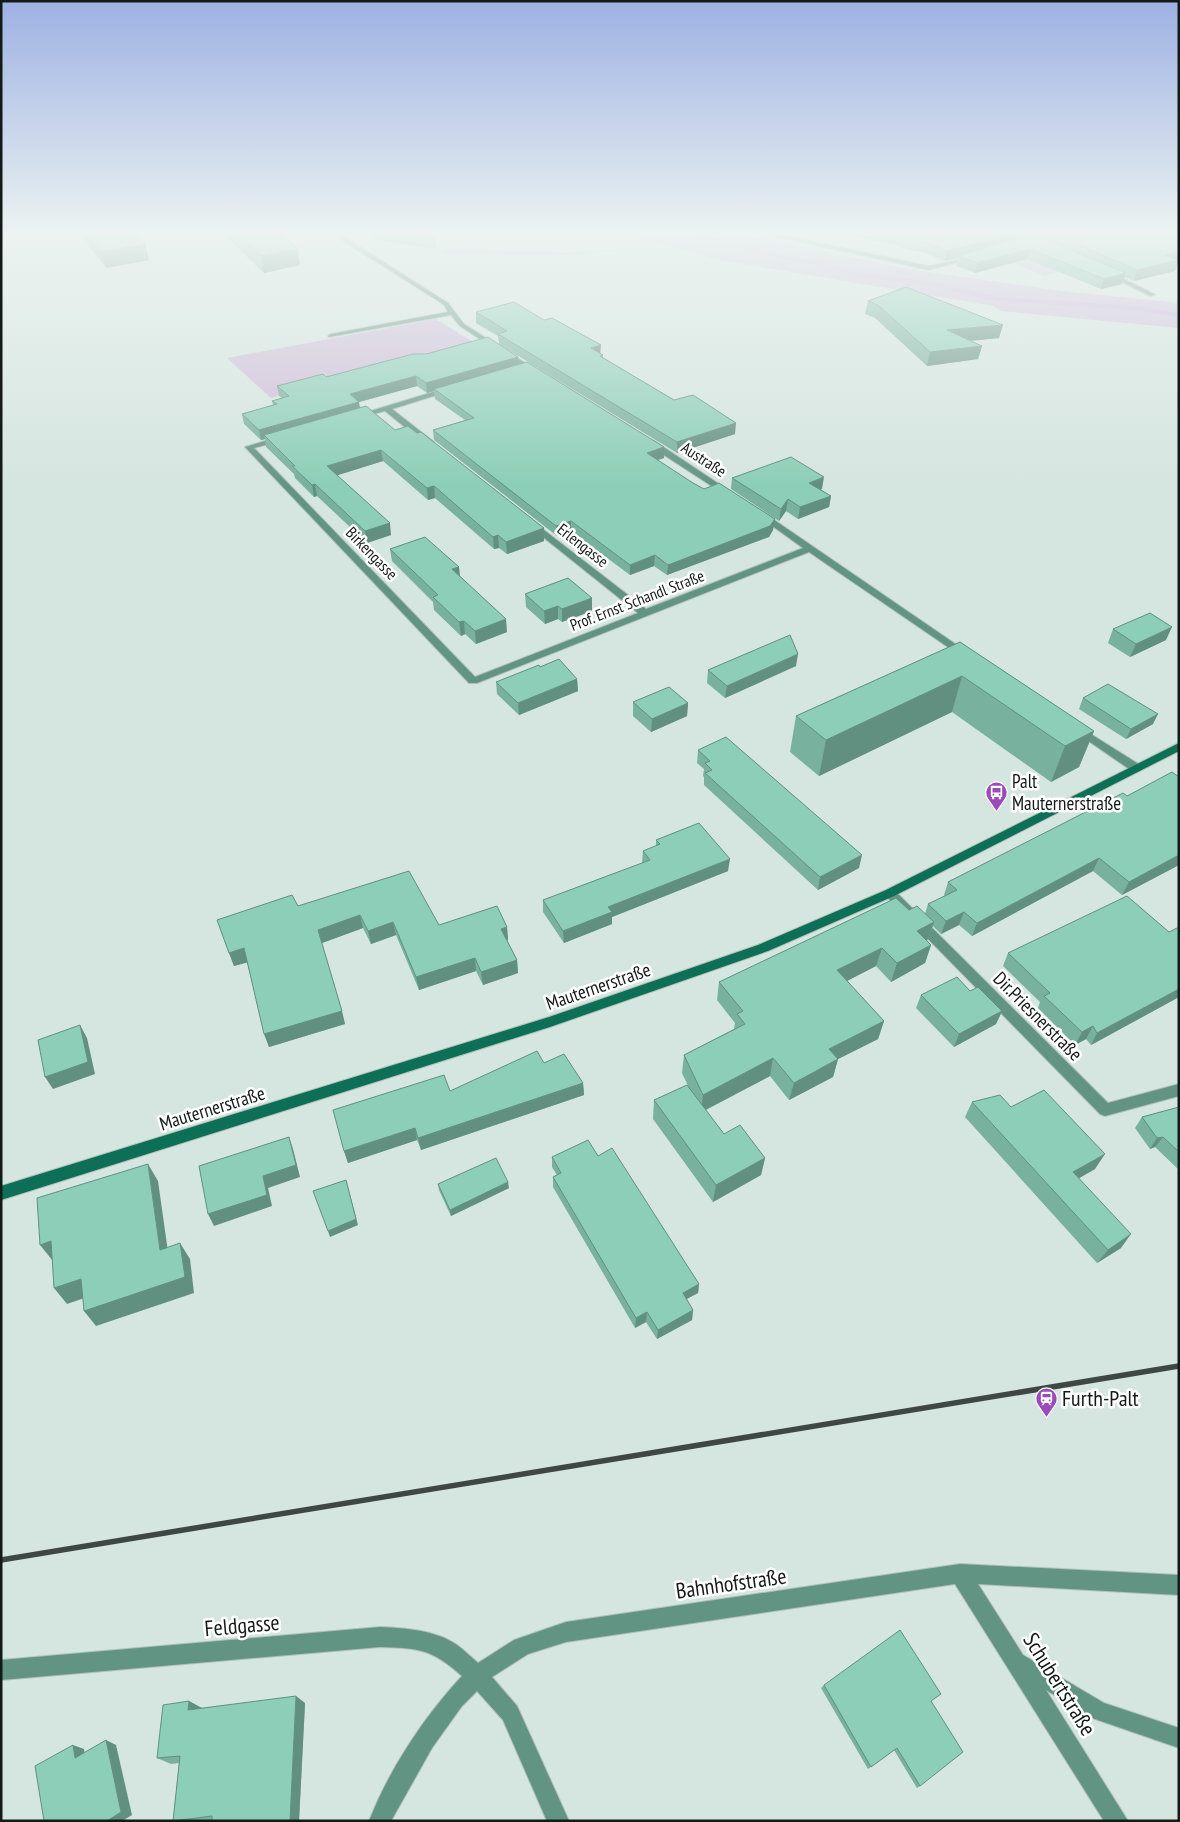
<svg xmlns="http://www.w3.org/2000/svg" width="1180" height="1822" viewBox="0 0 1180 1822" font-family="'PT Sans Narrow',sans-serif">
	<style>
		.green { fill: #cebad7 }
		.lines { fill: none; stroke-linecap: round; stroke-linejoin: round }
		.stream { stroke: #cdacdb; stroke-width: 4.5 }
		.street-casing { stroke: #b2c0bb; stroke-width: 2 }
		.secondary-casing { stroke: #b2c0bb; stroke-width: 2 }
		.street { fill: #629483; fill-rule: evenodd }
		.secondary { fill: #0d6f56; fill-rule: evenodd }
		.rail { stroke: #3f4744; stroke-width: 5.5 }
		.wall { fill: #78b19d; fill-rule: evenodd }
		.shaded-wall { fill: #629080 }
		.building { fill: #8cceb7; stroke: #629080 }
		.labels { text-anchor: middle; stroke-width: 5; stroke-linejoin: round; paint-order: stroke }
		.far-street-label { font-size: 16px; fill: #141a18; stroke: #fff }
		.poi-label { font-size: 19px; fill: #141a18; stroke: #fff; text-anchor: start }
		.street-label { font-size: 19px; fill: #141a18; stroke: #fff }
		.near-poi-label { font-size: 22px; fill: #141a18; stroke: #fff; text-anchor: start }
		.near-street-label { font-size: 22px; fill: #141a18; stroke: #fff }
	</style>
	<rect width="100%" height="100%" fill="#d5e5df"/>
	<g class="green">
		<path d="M615,231h116l177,38 153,22 118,12v25l-178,-17 -7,-5 -275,-46z"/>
		<path d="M653,247l-85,8 -126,-2 8,-4 117,4z"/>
		<path d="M993,255l88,10 -36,11z"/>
		<path d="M436,319l37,23 -202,56 -44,-40z"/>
	</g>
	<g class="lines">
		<path class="stream" d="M677,231l190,45 68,8 62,15 138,9 44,7"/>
		<defs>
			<g id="street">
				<path d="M327,231h8l113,72 16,21 77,49 -7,2 -74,-49 -9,-11 -122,22 -1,-1 3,-2 117,-22 -4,-7 -12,-8z"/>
				<path d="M751,231h13l165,35 43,-10 3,2 -46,12z"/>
				<path d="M1110,272l44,22 1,1 -5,1 -42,-21z"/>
				<path d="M446,388l7,2 -61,19 42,33v4h-6l-43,-35 -27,7 -4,-2z"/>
				<path d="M281,436l4,2 -1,2 -30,8 221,229 163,-64 -110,-88v-4l3,-1 115,89 157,-61 -46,-33 7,-2 206,141 -1,2h-8l-152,-104 -332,131h-8l-224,-236z"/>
				<path d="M647,440h6l81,54 -7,2 -80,-52z"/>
				<path d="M1078,726l62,39 2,3 -2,3h-8l-58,-40 -1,-2 1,-2z"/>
				<path d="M890,888l4,2 214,213 71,-19v12l-74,20 -5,-2 -214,-218 -2,-3z"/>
				<path d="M960,1564l219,11v20l-201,-11 45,71 81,48 75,25v20l-87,-30 -46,-28 82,131h-24l-149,-237 -389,58 -38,12 -36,23 25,29 52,115h-22l-44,-101 -26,-29 -15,15 -30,42 -41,73h-22c21,-53 55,-104 93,-145 -30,-27 -43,-28 -82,-29l-379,33v-20l379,-33c24,1 56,3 77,18 7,5 14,12 21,18l36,-23 52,-18z"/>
			</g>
			<path id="secondary" d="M1179,743v8l-285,145 -126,55 -218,76 -549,173v-14l548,-169 209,-72 128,-55z"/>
		</defs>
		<use href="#street" class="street-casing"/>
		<use href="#secondary" class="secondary-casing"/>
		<use href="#street" class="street"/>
		<use href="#secondary" class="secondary"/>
		<path class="rail" d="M1,1560l1178,-194"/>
	</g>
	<g class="wall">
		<path d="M77,231h56l16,29 -43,8z"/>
		<path d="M220,231h57l23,34 -36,8z"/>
		<path d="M362,231h62l11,6 1,10 -1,2 -58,-9z"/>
		<path d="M843,231h336l-1,29 -3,11 -41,10 -9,-4 -3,7 -21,5 -74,-30 -52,14 -19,-7 2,-8 -13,3 -20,-8 -24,-5 1,-2 -59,-12zM1017,234l5,3 -7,2zM1050,235l-1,5 -6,-3z"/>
		<path d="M868,301l131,37 -28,3 11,5 -4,13 -51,7 -52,-48 -10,-4z"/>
		<path d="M476,312l124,42 3,1v4l71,41 61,34 -58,19 -172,-105 13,9v8l146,93 -6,2 35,23 80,47 -4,7 -102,38 -13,-9 -24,9 -59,-44 -14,5 -123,-96 -1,-10 32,-10 -30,-21 -1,-8 -7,2 -10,-7 -58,16 1,6 35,22 149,98v13l-37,13 -8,-6 -5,1 -59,-51 -7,2 -45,-39 -46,14 54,60 -24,8 -50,-47 -3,1 -19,-19 -1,-4 -28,-27 -1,-8 -4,1 -17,-16 -2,-10 31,-9 -1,-4 10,-3 -3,-2 -2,-10 49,-9 100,-23 73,-10 -1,-8 -22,-13z"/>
		<path d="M732,478l90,11h-2l11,7 -2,11 -31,12 -12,-8 -7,10 -48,-32z"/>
		<path d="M390,549l69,18 1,9 47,56 -31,12 -11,-10 -4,2 -27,-26 -1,-8 -41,-41z"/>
		<path d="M525,594l67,17 -30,11 -4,-3 -13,5 -19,-17z"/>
		<path d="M1113,629l53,11 -36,17 -22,-14z"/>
		<path d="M960,642l134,89 -15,36 -28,15 -99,-70 -133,64 -29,-24 6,-36z"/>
		<path d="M796,666l-71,32 -18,-15 1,-13z"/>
		<path d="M540,667l37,12 1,12 -59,24 -22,-21 -1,-12z"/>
		<path d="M1083,698l70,26 -27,15 -47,-30z"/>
		<path d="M633,702l55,1 -1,13 -36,16 -18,-16z"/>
		<path d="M698,750l161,118 -41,22 -114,-105v-8l-1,-1 1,-7 -7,-6z"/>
		<path d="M1179,777v88l-57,30 -29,-24 -121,65 -13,-11 -18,9 -8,-8 -6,15 4,4 -6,18 -34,19 -15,-16 -29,15 37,40 -6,18 -40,20 -5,18 -44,23 -19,-24 -64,34 18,24 41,24 -4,17 -48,27 -60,-83 1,-19 35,-12 -7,-15 2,-18 50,-26 1,-6 -18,-23 2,-18 190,-72 16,4 3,-10 17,-8 -1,-1 4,-13 179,-86z"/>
		<path d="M656,840l72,31 -116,46v7l-48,19 -21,-31v-12l99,-37 1,-12 13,-5z"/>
		<path d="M298,906l141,19 68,2 1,13h-1l10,20 1,13 -35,12 -7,-14 -57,19 -23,-55 -25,9 -8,-16 -41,15 23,81 -76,23 -22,-85 -13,4 -17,-46z"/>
		<path d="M1179,927v70l-88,48 -5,-6 -11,6 -37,-37 2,-6 -37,-36 5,-13 161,-21z"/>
		<path d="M970,991l32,20 -6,13 -42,23 -38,-39 5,-13z"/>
		<path d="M544,1063l39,20 1,12 -163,55 -4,-10 -69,23 -4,-12 106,-60z"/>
		<path d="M972,1102l39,5 84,62 -17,9 43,70 -24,15 -132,-146z"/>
		<path d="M1179,1107v63l-24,-23 -5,2 -15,-21 7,-11z"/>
		<path d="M598,1156l101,128 -1,9 -12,6 7,11 -1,10 -35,19 -11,-17 -11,6 -82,-141v-10l4,-2 -5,-8v-10z"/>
		<path d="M438,1184l71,4 -58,28 -12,-26z"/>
		<path d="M824,1685l107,16 -11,85 -3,2 -23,-38 -26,19 -47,-81z"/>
		<path d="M189,1701l12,7 104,-5 -6,118h-126l6,-58 -8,1 -14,-6z"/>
	</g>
	<g class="shaded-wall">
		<path d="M1035,231h24l-8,2 -1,2 -18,6 -1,3z"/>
		<path d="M1017,232l-2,10 -57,14v2l-13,3 2,-10z"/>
		<path d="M435,237l1,10 -1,2 -1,-10z"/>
		<path d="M145,244l4,16 -43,8 -5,-16z"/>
		<path d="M298,249l2,16 -36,8 -3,-17z"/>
		<path d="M1030,249l-3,10 -52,14 2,-10z"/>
		<path d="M1179,251v9l-4,11 -41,10 3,-11 28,-15z"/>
		<path d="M1126,273l-4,11 -21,5 3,-10z"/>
		<path d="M1003,325l-4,13 -55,5 3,-13z"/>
		<path d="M601,345l-1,11 -9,-8z"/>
		<path d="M982,346l-4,13 -51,7 3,-14z"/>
		<path d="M518,357l1,9 -85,23v2l-7,2 -1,-10z"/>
		<path d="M416,376l1,10 -58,16 1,10 -96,23 1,4 -4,1 -2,-10 91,-36z"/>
		<path d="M736,423l-1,11 -58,19v-11z"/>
		<path d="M664,447v11l-17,5v-10z"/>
		<path d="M381,450l2,11 -54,17 -2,-12z"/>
		<path d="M824,477l-2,12 -14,5 1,-11z"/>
		<path d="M315,484l2,12 -3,1 -2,-12z"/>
		<path d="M434,486l1,12 -7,2 -1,-12z"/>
		<path d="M831,496l-2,11 -31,12 2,-12z"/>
		<path d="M788,499l-2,12 -7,10 2,-12z"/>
		<path d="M775,519l-2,11 -4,7 -102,38 1,-10z"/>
		<path d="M571,521v10l-14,5 -1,-10z"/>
		<path d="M390,523l1,12 -24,8 -2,-12z"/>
		<path d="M544,528v13l-37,13 -1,-12z"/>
		<path d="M498,535l1,13 -5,1 -1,-12z"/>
		<path d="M655,555l-1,11 -24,9v-10z"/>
		<path d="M459,567l1,13 -8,-11z"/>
		<path d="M592,598v13l-30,11v-13z"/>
		<path d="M558,606v13l-13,5 -1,-13z"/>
		<path d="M506,619l1,13 -31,12 -1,-13z"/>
		<path d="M464,621l1,13 -4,2 -2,-14z"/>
		<path d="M1172,627l-6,13 -36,17 6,-13z"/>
		<path d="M798,654l-2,12 -71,32 2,-12z"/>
		<path d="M962,676l-10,36 -133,64 7,-36z"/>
		<path d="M577,679l1,12 -59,24 -1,-12z"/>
		<path d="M688,703l-1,13 -36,16 1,-13z"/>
		<path d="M1158,714l-5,10 -27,15 5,-10z"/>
		<path d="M1094,731l-15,36 -28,15 14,-36z"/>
		<path d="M862,855l-3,13 -41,22 2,-13z"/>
		<path d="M1179,855v10l-57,30 7,-13z"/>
		<path d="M1099,858l-6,13 -121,65 5,-13z"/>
		<path d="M730,859l-2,12 -116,46v7l-48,19 -1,-12 45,-24z"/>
		<path d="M964,912l-5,13 -18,9 5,-13z"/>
		<path d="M360,915l3,13 -41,15 -4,-13z"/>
		<path d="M393,922l3,13 -25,9 -3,-13z"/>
		<path d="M934,922l-7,19 -10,-10z"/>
		<path d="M507,927l1,13 -6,2 -1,-13z"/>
		<path d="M931,945l-6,18 -34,19 6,-19z"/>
		<path d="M244,948l5,14 -15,4 -5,-13z"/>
		<path d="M882,948l-6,18 -43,22 4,-18z"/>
		<path d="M475,958l1,13 -57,19 -3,-13z"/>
		<path d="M517,960l1,13 -35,12 -2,-13z"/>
		<path d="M1179,989v8l-88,48 6,-12z"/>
		<path d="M342,1011l3,13 -76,23 -5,-13z"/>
		<path d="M1002,1011l-6,13 -42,23 5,-13z"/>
		<path d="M884,1021l-6,18 -54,27 5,-17z"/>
		<path d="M80,1025l7,13 8,36 -42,15 -8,-12z"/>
		<path d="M1093,1026l-7,13 -11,6 7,-13z"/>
		<path d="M773,1058l-3,18 -69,36 2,-17z"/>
		<path d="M838,1059l-5,18 -44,23 5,-17z"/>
		<path d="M583,1083l1,12 -163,55 -3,-12z"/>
		<path d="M415,1128l2,12 -69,23 -4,-12z"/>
		<path d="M289,1137l4,12 7,28 -32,11 4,18 -58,20 -6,-12 55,-38z"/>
		<path d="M1163,1137l-8,10 -5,2 7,-11z"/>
		<path d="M1105,1154l-10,15 -31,18 9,-15z"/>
		<path d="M765,1158l-4,17 -48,27 3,-17z"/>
		<path d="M148,1164l10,17 12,85 -10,-16z"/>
		<path d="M346,1180l12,45 -28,12 -2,-6z"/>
		<path d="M508,1182l1,6 -58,28 -1,-6z"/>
		<path d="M1131,1234l-10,14 -24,15 11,-13z"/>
		<path d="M51,1241l2,20 -13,-16z"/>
		<path d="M180,1243l10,16 4,34 -98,33 -12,-15z"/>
		<path d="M81,1279l12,16 -26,9 -13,-16z"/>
		<path d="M699,1284l-1,9 -17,9 2,-9z"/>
		<path d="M693,1310l-1,10 -35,19 1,-9z"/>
		<path d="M647,1312l-1,10 -11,6 1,-10z"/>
		<path d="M296,1696l9,7 -6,118h-9z"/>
		<path d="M189,1701l13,7 -14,2z"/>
		<path d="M106,1740l10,5 16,70 -10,6h-15z"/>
		<path d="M73,1745l11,4 2,13 -11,-4z"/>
	</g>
	<g class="building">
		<path d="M85,231h48l12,13 -44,8z"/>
		<path d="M234,231h43l21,18 -37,7z"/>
		<path d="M382,231h42l11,6 -1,2z"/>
		<path d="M883,231h134v1l-70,19 -20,-8 -24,-5 3,-2z"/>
		<path d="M1033,231h2l-1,3 92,39 -22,6 -74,-30 -53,14 -19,-7 74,-22z"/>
		<path d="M1056,231h123v20l-14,4 14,5 -42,10 -86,-37z"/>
		<path d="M906,287l97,38 -56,5 35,16 -52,6 -52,-47 -10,-4z"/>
		<path d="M514,302l30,18 8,-2 49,27 -10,3 12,7 -3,1 74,44 19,-5 43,28 -59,19 -179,-108 9,-3 -31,-19z"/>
		<path d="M488,337l30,20 -92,26 -10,-7 -66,18 9,8 -100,28 -17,-16 35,-10 -5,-3 17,-5 -12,-10 46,-12 3,3 87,-23h13z"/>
		<path d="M527,362l137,85 -17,6 46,30 11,6 15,-6 56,36 -5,7 -102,39 -13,-10 -25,10 -59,-44 -15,5 -123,-96 41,-12 -40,-29z"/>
		<path d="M366,406l29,24 13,-4 9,7 4,-1 123,96 -38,14 -8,-7 -5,2 -59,-51 -7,2 -46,-38 -54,16 63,57 -25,8 -50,-47 -3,1 -20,-19h3l-31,-31z"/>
		<path d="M791,457l33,20 -15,6 22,13 -31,11 -12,-8 -7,10 -49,-31z"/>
		<path d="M425,537l34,30 -7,2 54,50 -31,12 -11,-10 -5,1 -26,-25 5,-2 -48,-46z"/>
		<path d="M568,578l24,20 -30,11 -4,-3 -14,5 -19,-17z"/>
		<path d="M1150,613l22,14 -36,17 -23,-15z"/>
		<path d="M790,635l8,19 -71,32 -19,-16z"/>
		<path d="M960,642l134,89 -29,15 -103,-70 -136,64 -30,-24z"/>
		<path d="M559,659l18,20 -59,24 -22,-21 43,-17 1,2z"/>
		<path d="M1108,684l50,30 -27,15 -48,-31z"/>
		<path d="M669,687l19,16 -36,16 -19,-17z"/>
		<path d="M726,737l136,118 -42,22 -115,-104 7,-3 -7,-7 5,-2 -12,-11z"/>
		<path d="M1172,772l7,5v78l-50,27 -30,-24 -122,65 -13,-11 -18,9 -18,-17 29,-14 -9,-8 175,-89 4,3z"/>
		<path d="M699,823l31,36 -122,48 4,5 -49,19 -20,-31 107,-40 -7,-9 17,-7 -4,-4z"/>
		<path d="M409,871l30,54 58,-19 10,21 -6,2 16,31 -36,12 -6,-14 -59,19 -23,-55 -25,9 -8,-16 -42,15 24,81 -78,23 -20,-86 -15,5 -12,-33 75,-25 6,11z"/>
		<path d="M1127,896l42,36 10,-5v62l-82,44 -4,-7 -11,6 -38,-36 6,-3 -42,-40z"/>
		<path d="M896,898l13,12 8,-4 17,16 -17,9 14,14 -34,18 -15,-15 -45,22 47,51 -55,28 9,10 -44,24 -21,-25 -70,37 -19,-40 61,-31 -8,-10 6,-3 -24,-29z"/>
		<path d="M957,977l13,14 8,-4 24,24 -43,23 -38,-39z"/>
		<path d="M80,1025l8,37 -43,15 -7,-37z"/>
		<path d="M537,1051l7,12 20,-9 19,29 -165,55 -3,-10 -71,23 -11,-41 111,-35 6,16z"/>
		<path d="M687,1085l37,49 16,-9 25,33 -49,27 -62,-85z"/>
		<path d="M1044,1090l61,64 -32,18 58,62 -23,16 -136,-148 28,-7 11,12z"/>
		<path d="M1179,1107v45l-16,-15 -6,1 -15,-21z"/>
		<path d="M289,1137l7,28 -33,11 4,19 -59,19 -9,-48z"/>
		<path d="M588,1140l10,16 14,-8 87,136 -16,9 10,17 -35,20 -11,-18 -11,6 -83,-141 8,-4 -9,-16z"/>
		<path d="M496,1158l12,24 -58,28 -12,-26z"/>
		<path d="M148,1164l12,86 20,-7 5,34 -101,34 -3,-32 -27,9 -3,-47 -11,4 -3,-47z"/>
		<path d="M346,1180l10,39 -28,12 -15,-40z"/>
		<path d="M900,1630l41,64 -10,7 32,51 -43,34 -23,-38 -26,19 -47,-82z"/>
		<path d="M296,1696l-6,125h-78v-5l-39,5 7,-65 -23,2 6,-53 26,-4 -1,9z"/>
		<path d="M106,1740l15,72 -14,9h-63l-9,-55 38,-21 2,13z"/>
	</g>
	<linearGradient id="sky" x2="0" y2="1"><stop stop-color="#9db1e3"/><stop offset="0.48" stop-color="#ecf3f1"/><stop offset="1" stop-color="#ecf3f1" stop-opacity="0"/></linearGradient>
	<rect width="1180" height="486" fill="url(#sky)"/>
	<defs>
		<symbol id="bus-pin" viewBox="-11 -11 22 30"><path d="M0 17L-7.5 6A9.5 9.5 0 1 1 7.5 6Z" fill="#9b4aba" stroke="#fff"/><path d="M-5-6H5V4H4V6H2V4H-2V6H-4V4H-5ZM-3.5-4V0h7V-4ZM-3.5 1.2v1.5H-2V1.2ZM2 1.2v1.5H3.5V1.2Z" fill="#fff"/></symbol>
		<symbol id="station-pin" viewBox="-11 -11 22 30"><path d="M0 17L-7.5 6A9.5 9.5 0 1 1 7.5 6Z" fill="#9b4aba" stroke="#fff"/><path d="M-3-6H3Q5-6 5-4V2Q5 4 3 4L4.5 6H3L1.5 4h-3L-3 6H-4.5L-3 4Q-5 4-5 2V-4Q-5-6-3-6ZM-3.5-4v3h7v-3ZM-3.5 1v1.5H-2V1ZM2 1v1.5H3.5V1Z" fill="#fff"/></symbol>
	</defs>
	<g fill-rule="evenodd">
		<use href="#bus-pin" x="984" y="780" width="25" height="34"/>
		<use href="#station-pin" x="1034" y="1386" width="25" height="34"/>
	</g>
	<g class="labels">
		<g class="far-street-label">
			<text transform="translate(704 459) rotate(33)" y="6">Austraße</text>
			<text transform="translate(583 545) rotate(38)" y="6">Erlengasse</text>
			<text transform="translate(372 553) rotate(46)" y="6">Birkengasse</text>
			<text transform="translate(637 600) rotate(-21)" y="6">Prof. Ernst Schandl Straße</text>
		</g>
		<g class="poi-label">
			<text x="1012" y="788">Palt<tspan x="1012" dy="22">Mauternerstraße</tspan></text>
		</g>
		<g class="street-label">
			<text transform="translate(598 986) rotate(-19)" y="7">Mauternerstraße</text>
			<text transform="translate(1038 1016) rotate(45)" y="7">Dir.Priesnerstraße</text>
			<text transform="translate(212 1108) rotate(-17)" y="7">Mauternerstraße</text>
		</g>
		<g class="near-poi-label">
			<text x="1062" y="1406">Furth-Palt</text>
		</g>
		<g class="near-street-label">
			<text transform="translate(731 1583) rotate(-8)" y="8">Bahnhofstraße</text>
			<text transform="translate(242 1625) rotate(-5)" y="8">Feldgasse</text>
			<text transform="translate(1060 1684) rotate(58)" y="8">Schubertstraße</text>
		</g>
	</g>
	<rect width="1180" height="1822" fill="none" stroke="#141a18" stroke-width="5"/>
</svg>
